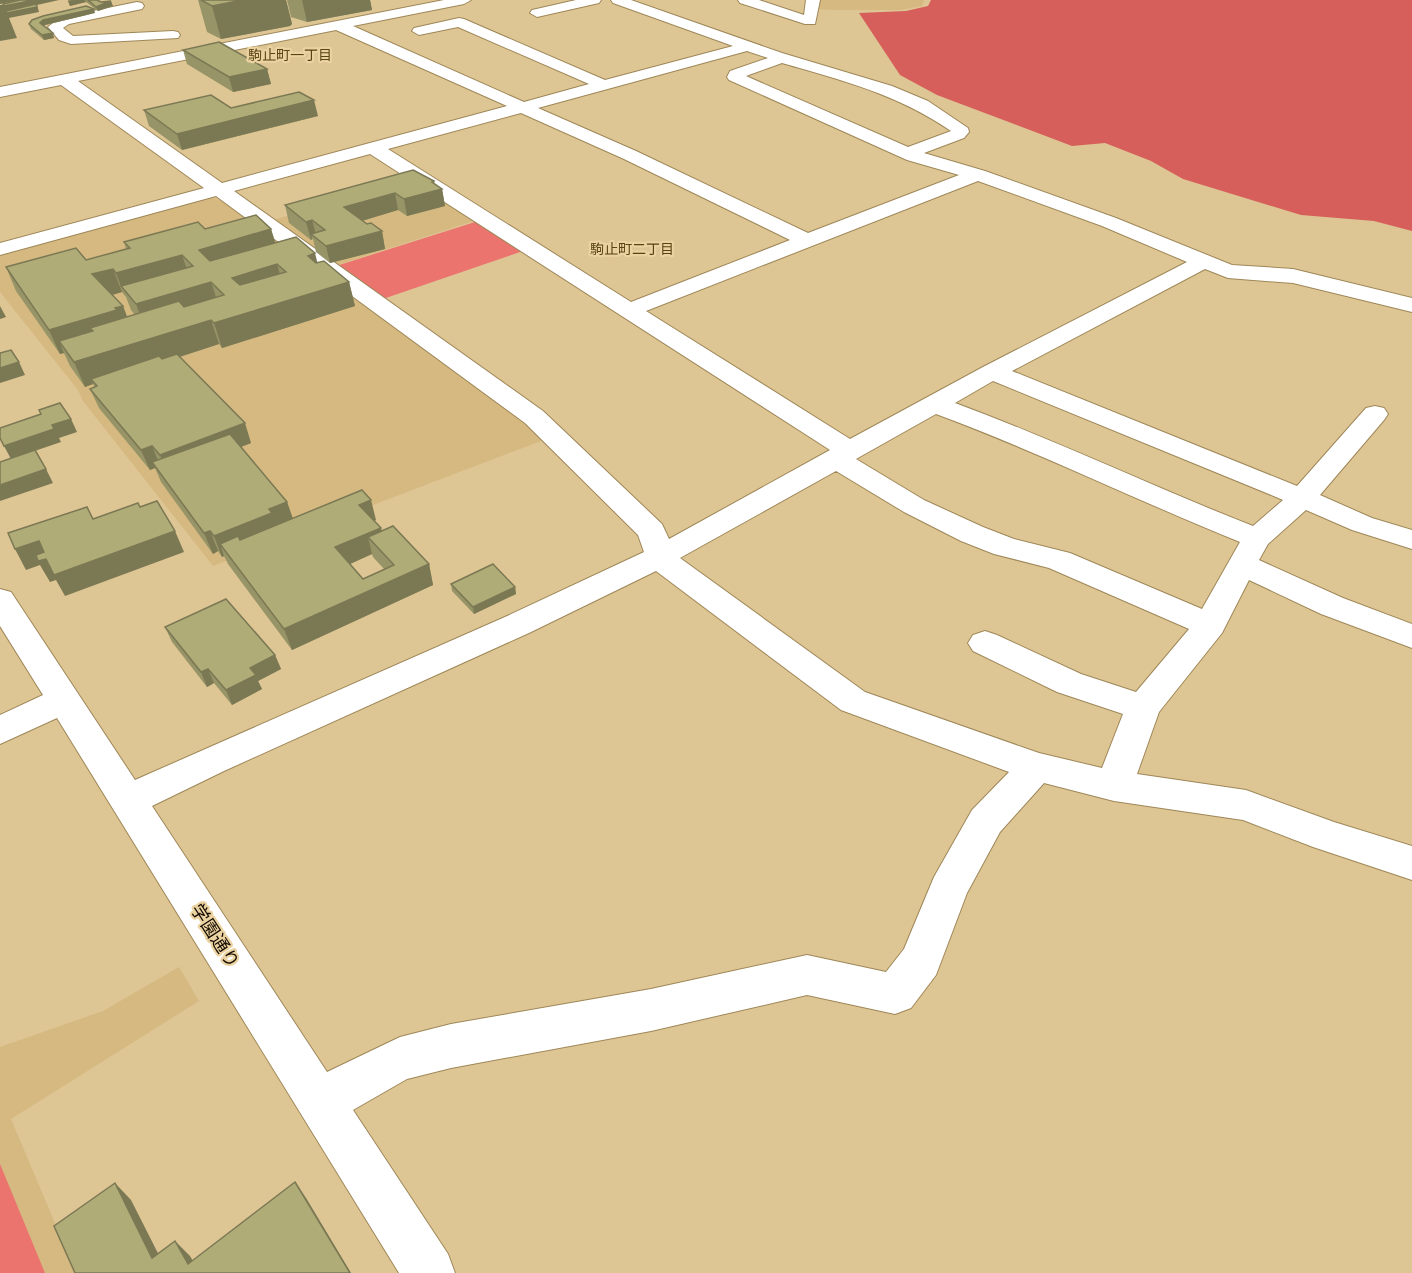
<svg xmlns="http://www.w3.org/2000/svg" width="1412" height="1273" viewBox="0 0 1412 1273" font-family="'Playfair Display','Noto Sans JP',serif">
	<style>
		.built { fill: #d5b981 }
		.green { fill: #eb746e }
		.forest { fill: #d65f5b }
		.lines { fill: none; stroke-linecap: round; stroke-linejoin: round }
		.minor-casing { stroke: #9e8758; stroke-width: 2 }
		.minor { fill: #fff; fill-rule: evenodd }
		.wall { fill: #979467; fill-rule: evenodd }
		.shaded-wall { fill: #7b7854 }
		.building { fill: #b0ac78; stroke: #7b7854; stroke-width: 1.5; fill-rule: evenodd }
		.labels { text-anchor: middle; stroke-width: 4.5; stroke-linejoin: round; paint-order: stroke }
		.far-neighbourhood-label { font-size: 14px; fill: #584312; stroke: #ebd2a1 }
		.near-street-label { font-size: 18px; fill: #130b00; stroke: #ebd2a1 }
	</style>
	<rect width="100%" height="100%" fill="#dec594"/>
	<g class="built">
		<path d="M813,0h111l-2,6 -21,4h-65l-21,-1z"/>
		<path d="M411,181l66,39 -146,47 -62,-46z"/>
		<path d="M206,196l19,6 324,236 -336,128 -130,-165 -5,-11 -78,-98v-40z"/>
		<path d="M179,967l20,34 -188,118 65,154h-76v-226l103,-36z"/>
	</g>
	<g class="green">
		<path d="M475,222l48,29 -146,50 -44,-34z"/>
		<path d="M0,1164l45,109h-45z"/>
	</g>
	<path class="forest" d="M931,0h481v231l-38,-10 -73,-6 -118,-36 -32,-18 -46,-18 -33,3 -135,-51 -37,-20 -41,-62 47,-2 22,-5z"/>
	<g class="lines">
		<defs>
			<g id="minor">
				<path d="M444,0h27l-7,4 -111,22 171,76 65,-18 -131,-57 -39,8 -7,-4 2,-3 45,-10 5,1 141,61 128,-34 -120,-43 -2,-3h20l151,53 110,33 36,15 40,27 1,4 -5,6 -40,15 61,18 131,47 116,47 61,4 119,29v14l-119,-29 -65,-5 -23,-9 -193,102 285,115 69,-78 9,-2 9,2 4,6 -4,6 -64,75 52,23 40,12v19l-60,-19 -46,-20 -38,34 -9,16 84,38 69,26v24l-91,-34 -72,-34 -27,53 -63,79 -22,62 109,16 88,32 78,24v34l-99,-33 -70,-27 -129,-19 -70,-18 -44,49 -33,61 -31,82 -25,33 -16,6 -88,-19 -156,36 -200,37 -44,11 -54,31 95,144 7,19h-56l-342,-555 -57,26v-29l43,-20 -43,-69v-37l11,3 124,188 370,-163 139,-65 -6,-17 -113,-112 -309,-227 -216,59v-12l204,-55 -143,-103 -61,12v-10zM336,30l171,76 -285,77 -144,-102zM747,51l21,7 -38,13 -3,6 2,3 178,80 52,15 -151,58 -172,-82 -98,-43zM782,63c62,18 115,31 169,68l-43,16 -162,-71zM521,113l103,46 166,81 -159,62 -243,-153zM370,154l460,296 -161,89 -7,-15 -119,-113 -309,-220zM978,181l124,45 85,36 -204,105 -133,72 -204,-128zM993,381l283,116 7,3 -30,26c-100,-39 -197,-86 -298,-123zM936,414c103,38 202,87 304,128l-38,67 -132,-56 -56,-14 -31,-12 -59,-27 -68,-41zM836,471l68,41 57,29 33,13 55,14 140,61 -53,63 -55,-18 -84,-39 -12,-4 -12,4 -5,8 5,8 84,41 66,22 -21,54 -63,-15 -174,-61 -185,-134zM656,571l185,139 168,62 -37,38 -38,67 -30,72 -18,23 -79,-17 -156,34 -200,35 -51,13 -73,35 -175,-266 72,-35 305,-138z"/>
				<path d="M576,0h25l-2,3 -62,14 -7,-4 2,-3z"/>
				<path d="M738,0h21l45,15 2,-15h14l-5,24h-10l-65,-21z"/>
				<path d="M137,2l5,1 2,3 -2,3 -73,15 -6,4 10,8 100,-5 5,1 2,3 -2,3 -107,6 -12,-4 -11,-13 11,-9z"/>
			</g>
		</defs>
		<use href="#minor" class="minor-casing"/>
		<use href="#minor" class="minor"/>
	</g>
	<g class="wall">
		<path d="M68,0h29l4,2 12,4 -15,5 -12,-9 -16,4z"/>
		<path d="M198,0h88l6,24 -2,2 -69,13 -14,-7z"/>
		<path d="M287,0h83l2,10 -65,12 -16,-5z"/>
		<path d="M95,13l-50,12 -1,1 10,12 -10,2 -13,-11 -2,-5z"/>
		<path d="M183,50l84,19 4,15 -38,8 -46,-28z"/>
		<path d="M231,108l87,8 -136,34 -33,-24 -5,-16z"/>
		<path d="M435,184l7,5 3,17 -38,10 -9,-6 -36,11 5,3 15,7 3,18 -55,14 -14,-11 -3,-13 -2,1 -22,-17 -4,-18z"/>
		<path d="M205,229h66l4,14 42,20 32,19 6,24 -133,42 -3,-4 -39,13 71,86 -10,4 46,55 6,17 83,1 -2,1 7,10 48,33 4,21 -141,65 -64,-86 -4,-8 -2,1 -4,-6 -5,3 -52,-72 -6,-14 -5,2 -51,-62 -9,-19 5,-2 -2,-3 -8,3 -15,-21 -6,-13 -4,1 -44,-63 -10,-24 80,-7 40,-11 -2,-7zM122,292l4,5 5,13 4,5 -8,2 -4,-11 -11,-11zM372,554l1,3 11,12 -21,10 -13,-15z"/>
		<path d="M451,584l64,3 1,7 -42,20 -22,-23z"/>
		<path d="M165,627l110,28 6,14 -23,12 4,8 -30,16 -18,-22 -7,4 -35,-45z"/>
	</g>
	<g class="shaded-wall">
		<path d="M0,0h19l-19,4z"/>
		<path d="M35,0h24l-22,5 2,7 -30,6 8,20 -17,3v-36z"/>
		<path d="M73,0h12l1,2 -16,4 -2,-5z"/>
		<path d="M243,0h43l6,24 -2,2 -69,13 -9,-33z"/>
		<path d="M302,0h68l2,10 -65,12z"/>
		<path d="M111,1l2,5 -15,5 -2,-4z"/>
		<path d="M94,9l1,4 -50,12 -3,3 -2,-5 3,-3z"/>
		<path d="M53,33l1,5 -10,2 -2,-5z"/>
		<path d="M267,69l4,15 -38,8 -4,-15z"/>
		<path d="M314,100l4,16 -136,34 -5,-16z"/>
		<path d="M434,181l2,9 6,-1 3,17 -38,10 -3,-17z"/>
		<path d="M395,193l3,17 -50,15 -4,-18z"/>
		<path d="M312,220l5,18 -6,-4 1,5 -1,1 -5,-18z"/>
		<path d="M271,229l7,22 -71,22 -8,-23z"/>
		<path d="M382,231l3,18 -55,14 -4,-17z"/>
		<path d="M315,253l6,24 -13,-21z"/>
		<path d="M182,255l8,23 -69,8 4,11 -9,-24z"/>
		<path d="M277,264l7,24 -45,13 -7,-23z"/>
		<path d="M113,269l9,23 -20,6 -10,-24z"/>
		<path d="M211,282l8,24 -74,22 -9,-24z"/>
		<path d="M349,282l6,24 -133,42 -8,-25z"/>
		<path d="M0,306l6,11 -6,2z"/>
		<path d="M123,306l9,24 -39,1 -3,-3 7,15 -38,-2 5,12 -4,1 -11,-24z"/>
		<path d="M211,320l8,24 -124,40 -4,-5 2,5 -8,3 -11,-25z"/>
		<path d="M19,362l6,13 -25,8v-15z"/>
		<path d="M71,419l6,13 -18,6 2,4 -50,17 -7,-13 48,-21z"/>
		<path d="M245,423l6,20 -83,32 -8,-20z"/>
		<path d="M152,446l8,20 -8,-4 3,6 -5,2 -9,-20z"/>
		<path d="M46,469l7,14 -53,18v-16z"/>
		<path d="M371,500l5,20 -11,5 -6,-20z"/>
		<path d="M287,502l7,20 -15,12 -59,10 4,12 -2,1 -8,-21 55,-27z"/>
		<path d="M381,528l5,20 -18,-11 4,17 -31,14 -6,-21z"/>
		<path d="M175,531l9,21 -119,44 -9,-16 -6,2 -10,-17 -14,5 -11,-21 24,-8z"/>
		<path d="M210,531l8,20 -5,3 -9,-21z"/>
		<path d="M429,564l4,21 -141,65 -8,-21z"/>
		<path d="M515,587l1,7 -42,20 -1,-7z"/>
		<path d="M275,655l6,14 -23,12 4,8 -30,16 -6,-15 24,-22z"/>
		<path d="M208,669l6,14 -7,4 -6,-15z"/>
		<path d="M295,1182l11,16 45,75h-1z"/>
		<path d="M115,1183l16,17 37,73 -16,-15z"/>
		<path d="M175,1241l15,15 10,17 -12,-9z"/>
	</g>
	<g class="building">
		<path d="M20,0h15l-31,6 -1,-2z"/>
		<path d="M88,0h9l4,2 10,-1 -15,6z"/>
		<path d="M201,0h42l-31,6z"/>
		<path d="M36,4l1,3 -30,6 -1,-2z"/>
		<path d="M86,6l8,3 -51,11 -3,3 13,10 -11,2 -13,-11 3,-4 11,-4z"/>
		<path d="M219,42l48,27 -38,8 -46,-27z"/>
		<path d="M299,92l15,8 -137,34 -33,-24 67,-15 20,13z"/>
		<path d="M413,170l21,11 -2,1 10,7 -38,10 -9,-6 -51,14 23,17 4,-1 11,8 -56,15 -15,-12 14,-4 -13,-10 -6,2 -21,-17z"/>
		<path d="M256,215l15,14 -72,21 11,11 86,-24 19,16 -7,3 8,7 8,-2 25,21 -135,41 -3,-3 -137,42 -15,-21 34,-10 -3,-3 89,-27 5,6 40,-12 -13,-13 -75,22 -15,-18 72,-20 -11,-11 -66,18 -3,-4 -21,5 31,32 -8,2 2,2 -68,20 -43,-63 70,-19 10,12 44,-12 -6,-6 74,-20 7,7zM277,264l9,8 -46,13 -8,-7z"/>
		<path d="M11,350l8,12 -19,6v-15z"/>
		<path d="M177,354l68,69 -85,32 -8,-9 -11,4 -51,-61 7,-3 -6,-7 68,-23 3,3z"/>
		<path d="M60,403l11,16 -19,6 2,4 -50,17 -4,-8v-10l41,-14 -2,-4z"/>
		<path d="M230,434l57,68 -18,7 3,4 -58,23 -4,-5 -6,2 -52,-71z"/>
		<path d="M35,450l11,19 -46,16v-23z"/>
		<path d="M362,490l9,10 -12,5 22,23 -46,19 28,32 31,-14 -26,-28 25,-11 36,38 -145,65 -64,-85 18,-8 2,4z"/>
		<path d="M157,501l18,30 -121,44 -8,-16 -8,2 -2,-6 8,-3 -5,-11 -24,8 -7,-16 79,-26 6,12 45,-16 2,4z"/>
		<path d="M493,564l22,23 -42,20 -22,-23z"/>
		<path d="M226,599l49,56 -25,13 6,7 -30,15 -18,-21 -7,3 -36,-45z"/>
		<path d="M295,1182l55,91h-275l-21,-47 61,-43 37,75 23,-17 13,23z"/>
	</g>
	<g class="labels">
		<g class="far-neighbourhood-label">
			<text x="290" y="60">駒止町一丁目</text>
			<text x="632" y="254">駒止町二丁目</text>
		</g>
		<g class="near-street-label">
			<text transform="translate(215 936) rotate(57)" y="6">学園通り</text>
		</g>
	</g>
</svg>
